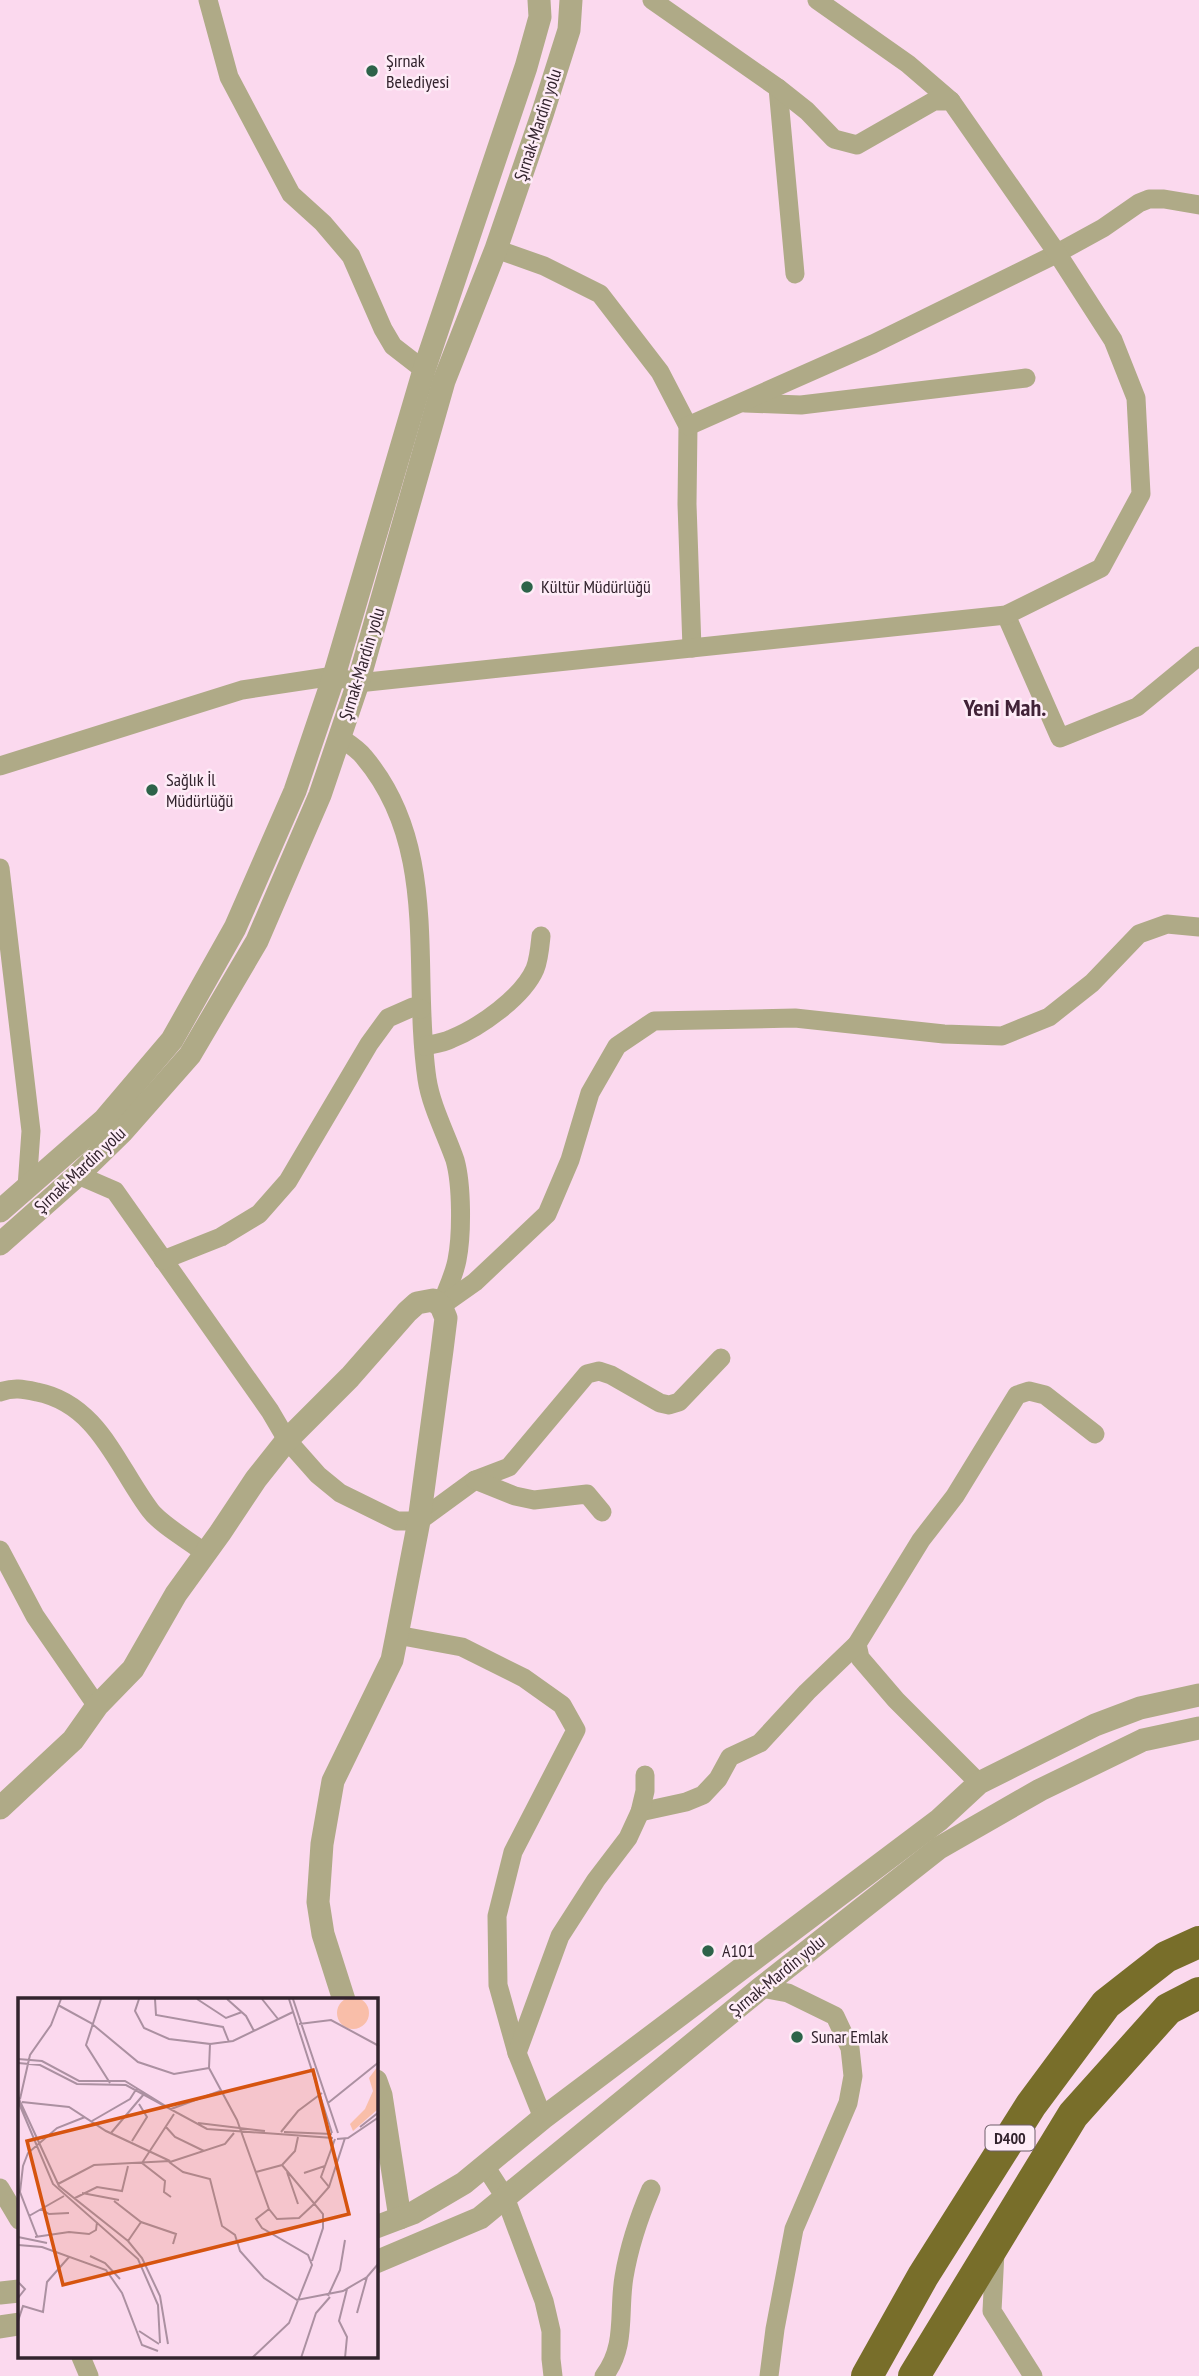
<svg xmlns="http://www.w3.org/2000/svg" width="1199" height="2376" viewBox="0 0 1199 2376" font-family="'PT Sans Narrow',sans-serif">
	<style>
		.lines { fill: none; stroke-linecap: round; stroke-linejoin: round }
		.minor { stroke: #afaa87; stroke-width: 19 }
		.tertiary { stroke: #afaa87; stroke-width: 23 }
		.trunk { stroke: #786e2a; stroke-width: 32 }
		.poi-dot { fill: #2d6349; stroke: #feecf7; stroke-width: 2.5 }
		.labels { text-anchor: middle; stroke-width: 5; stroke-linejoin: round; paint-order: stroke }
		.shield { fill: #feecf7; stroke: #6f5f6a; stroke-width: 2 }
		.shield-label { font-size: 16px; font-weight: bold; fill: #32232d }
		.poi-label { font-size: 18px; fill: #32232d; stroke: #feecf7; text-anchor: start }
		.street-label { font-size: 18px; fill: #32232d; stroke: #feecf7 }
		.district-label { font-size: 24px; font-weight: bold; fill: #412237; stroke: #feecf7 }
		.inset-road { fill: none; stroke: #ab90a1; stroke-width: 2 }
		.view { fill: #d6540f; fill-opacity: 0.15; stroke: #d6540f; stroke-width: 3.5 }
		.inset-edge { fill: none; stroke: #32232d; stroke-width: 3.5 }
	</style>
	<rect width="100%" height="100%" fill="#fbd9ee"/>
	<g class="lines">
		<g class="minor">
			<path d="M208,0l21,77 62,117 32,29 28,33 32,73 10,17 31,24"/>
			<path d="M652,0l126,88 17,186"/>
			<path d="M817,0l91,64 43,37"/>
			<path d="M496,249l48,17 56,28 60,78 28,54 -1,78 5,144"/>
			<path d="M745,403l56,2 225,-27"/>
			<path d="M688,426l185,-82 177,-87 53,-29 36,-25 10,-4h15l35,6"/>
			<path d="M1006,615l54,123 77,-31 62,-51"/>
			<path d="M339,737c9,6 19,12 25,20 77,91 47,213 63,322 4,27 19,55 28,81 7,25 7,75 2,100 -3,16 -11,31 -16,46"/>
			<path d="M0,766l242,-76 92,-14 24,7 648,-68 95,-47 40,-74 -5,-96 -23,-58 -56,-87 -106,-152h-17l-77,44 -23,-6 -27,-28 -29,-23"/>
			<path d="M0,868l31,263 -4,56"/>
			<path d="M424,1046c9,-2 19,-3 27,-7 28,-11 72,-42 84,-70 4,-10 5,-23 6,-33"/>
			<path d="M78,1175l37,16 155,220 17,29 31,35 22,18 57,28h22l56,-41 34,-13 78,-93 12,-3 12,4 49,28 9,2 10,-3 42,-44"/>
			<path d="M163,1260l58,-23 38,-23 29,-33 81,-137 19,-26 25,-11 8,2"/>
			<path d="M441,1306l34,-24 72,-68 23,-54 20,-67 27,-47 37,-25 141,-3 149,16 58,2 47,-19 43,-34 47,-49 28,-10 32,3"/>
			<path d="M0,1392c14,-5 23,-3 37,0 61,12 80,74 113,118 11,15 40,31 55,43"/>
			<path d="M475,1480l40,16 19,4 53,-6 15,18"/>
			<path d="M0,1550l35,66 62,90"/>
			<path d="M397,1635l65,12 62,31 38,27 14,25 -63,122 -16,64 1,69 19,68 26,65"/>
			<path d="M857,1644l3,14 36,42 83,83"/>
			<path d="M640,1812l46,-10 17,-7 15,-16 12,-22 30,-14 47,-51 50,-48 64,-104 34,-44 62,-101 12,-4 16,4 50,39"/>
			<path d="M761,1988l27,5 47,23 15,32 3,28 -5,27 -54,126 -19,100 -6,47"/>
			<path d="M517,2053l43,-117 36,-56 32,-42 12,-26 5,-21v-16"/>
			<path d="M485,2166l20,31 39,104 7,30v28l2,17"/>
			<path d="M0,2188l19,32"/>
			<path d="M995,2252l-3,59 41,65"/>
			<path d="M81,2357l8,19"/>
			<path d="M604,2376c23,-30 14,-64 20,-99 5,-30 15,-60 27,-88"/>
		</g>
		<g class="tertiary">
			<path d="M0,1211l104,-91 68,-80 63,-112 60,-137 39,-115 90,-306 102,-303 14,-50 -1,-17"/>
			<path d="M0,1244l78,-69 45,-44 67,-76 67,-114 63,-146 38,-112 86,-302 52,-132 46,-134 27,-85 2,-30"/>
			<path d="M0,1808l73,-68 24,-34 36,-37 43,-75 44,-61 36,-54 31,-39 63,-63 57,-65 10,-9 16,-3 8,6 5,12 -4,32 -23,171 -22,114 -5,25 -59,121 -11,63 -4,58 5,32 21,66"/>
			<path d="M376,2081l5,14 19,123"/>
			<path d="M376,2227l37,-14 51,-30 79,-65 396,-298 40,-37 116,-58 45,-17 59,-13"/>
			<path d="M376,2262l104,-44 281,-230 178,-140 101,-58 103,-50 56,-12"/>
			<path d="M0,2293l19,-2"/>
			<path d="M0,2327l19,-3"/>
		</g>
		<g class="trunk">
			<path d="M867,2376l56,-100 108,-171 75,-101 60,-47 33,-15"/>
			<path d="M914,2376l159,-261 95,-106 31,-16"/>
		</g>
	</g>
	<g class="poi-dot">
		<circle cx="372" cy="71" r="7"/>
		<circle cx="527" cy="587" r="7"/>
		<circle cx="152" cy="790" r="7"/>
		<circle cx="708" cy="1951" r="7"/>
		<circle cx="797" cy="2037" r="7"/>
	</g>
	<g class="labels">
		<rect class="shield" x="985.5" y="2125.5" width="49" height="25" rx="5"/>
		<g class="shield-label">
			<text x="1010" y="2144">D400</text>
		</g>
		<g class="poi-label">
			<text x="386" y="67">Şırnak<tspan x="386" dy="21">Belediyesi</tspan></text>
			<text x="541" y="593">Kültür Müdürlüğü</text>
			<text x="166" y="786">Sağlık İl<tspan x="166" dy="21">Müdürlüğü</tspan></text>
			<text x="722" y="1957">A101</text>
			<text x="811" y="2043">Sunar Emlak</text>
		</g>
		<g class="street-label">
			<text transform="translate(538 125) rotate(-72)" y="6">Şırnak-Mardin yolu</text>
			<text transform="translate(362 664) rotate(-73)" y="6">Şırnak-Mardin yolu</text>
			<text transform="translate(80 1170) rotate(-43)" y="6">Şırnak-Mardin yolu</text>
			<text transform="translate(777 1976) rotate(-39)" y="6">Şırnak-Mardin yolu</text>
		</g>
		<g class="district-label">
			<text x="1005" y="716">Yeni Mah.</text>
		</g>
	</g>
	<g transform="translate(18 1998)">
		<rect width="360" height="360" fill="#fbd9ee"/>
		<path d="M319 15a16 16 0 1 1 32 0a16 16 0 1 1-32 0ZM360,68v43l-25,22 -3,-7 15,-15 8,-18 -4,-13z" fill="#f9bea9"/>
		<path class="inset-road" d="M83,1l-15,46 24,38M121,1l-4,12 9,17 25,11 41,5 -1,24 28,52 32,89 8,10 22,-1 15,-14 15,-17 -8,-10 4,-11M137,1l1,16 67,12 6,15M179,1l29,19 16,-6M209,1l19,17 8,15M244,1l16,20M271,1l43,134M275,1l45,134M40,7l33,18 47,39 36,12 35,-6M281,26l32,-4 48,26M192,46l23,-3 60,-29M0,61l24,2 37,20h46l52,32M0,65l22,2 37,19 49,1 81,44 126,9M0,99l41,89 69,55 14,17 18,38 8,48M2,101l10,-44 21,-30 10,-26M0,103l35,83 85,75 20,46 2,38M4,104l47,5 37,24 64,30 -76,4 -36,19M310,105l51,-41M153,111l49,-18M74,123l38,-22 7,-11M180,125l67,8M148,129l9,10 29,14M342,129l19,-15M263,134l17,-21 24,-18M266,134l48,2M93,135l33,-39M319,141l11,-1 31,-21M114,143l15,-24 -8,-13M151,164l14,10 27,7 12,47 13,9 5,16 24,27 33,22 46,-9 24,-14 12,-14M152,164l55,-18 9,-11M264,167l41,49v14l-11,33M238,174l26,-7 13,-14 3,-14M269,174l11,32M286,175l21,-7 10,-27M311,189l16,-49M64,195l37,7M153,199l-7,-5 1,-11 -23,-18 32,-49M57,200l22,-11 25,4 6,-25M96,203l27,21 35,12 -3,10M23,211l8,5 20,-1M11,218l35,-20M19,238l-17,-44 3,-26 5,-13 29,-25 28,-11M0,239l29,6M17,239l34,-5 20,2 7,-4 1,-8M110,243l13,-19M0,247l24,2 64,23 16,23 20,52 16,6M72,258l15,7 15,16M0,284l7,7 -7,9M310,298l12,-26 5,-30M339,315l10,-36M0,323l5,-15 20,6 4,-30 22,-25M121,333l20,13M234,360l37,-35 23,-58 -4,-10 -46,-27 -6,-9 13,-10M283,360l15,-45 14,-16M327,360l2,-21 -8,-16 8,-32"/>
		<path class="view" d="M295,72l36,144 -286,71 -36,-144z"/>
		<rect width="360" height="360" class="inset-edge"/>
	</g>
</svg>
